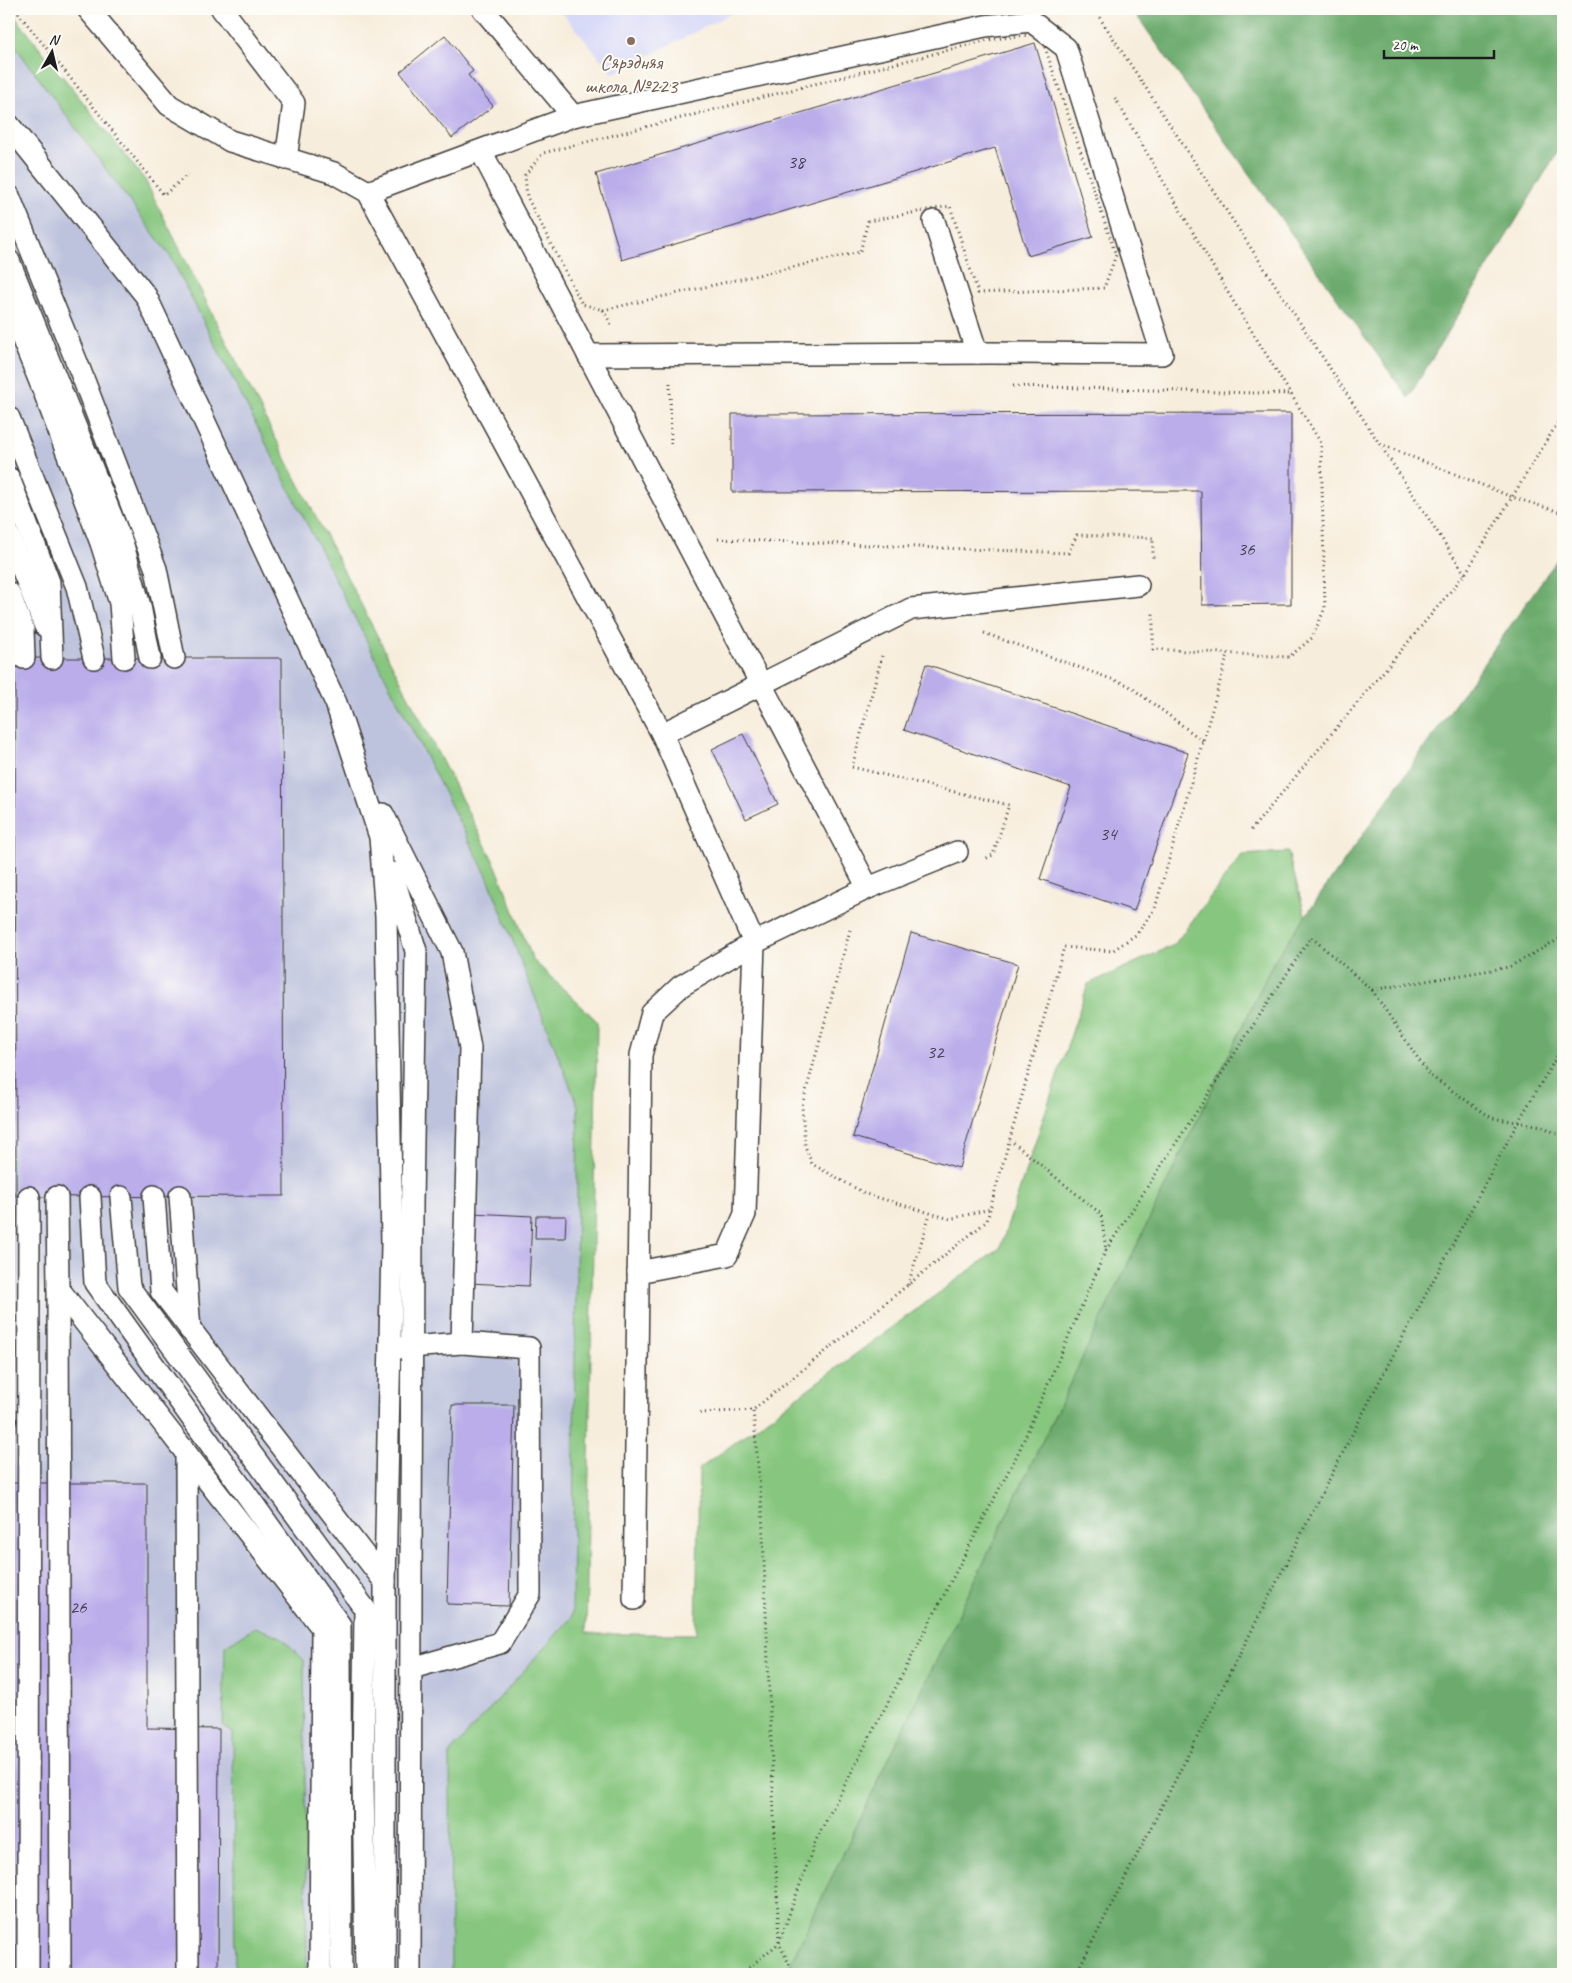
<svg xmlns="http://www.w3.org/2000/svg" width="1572" height="1983" viewBox="0 0 1572 1983" font-family="Caveat,sans-serif">
	<style>
		.built { fill: #d6d8f8 }
		.industrial { fill: #bec3dd }
		.green { fill: #86c67e; stroke: #51714d }
		.forest { fill: #6cab6d; stroke: #446444 }
		.building { fill: #baadea }
		.lines { fill: none; stroke-linecap: round; stroke-linejoin: round }
		.service-casing { stroke: #3d3b39; stroke-width: 24 }
		.path { stroke: #3d3b39; stroke-width: 3; stroke-dasharray: 1 4; stroke-linecap: butt }
		.service { stroke: #fff; stroke-width: 21 }
		.education-dot { fill: #8d6e63; stroke: #fdfcf7; stroke-width: 2 }
		.labels { text-anchor: middle; stroke-width: 4; stroke-linejoin: round; paint-order: stroke }
		.number-label { font-size: 19px; fill: #444050 }
		.education-label { font-size: 21px; fill: #785e54; stroke: #fdfcf7 }
	</style>
	<rect width="100%" height="100%" fill="#fdfcf7"/>
	<filter id="ink" filterUnits="userSpaceOnUse"><feTurbulence type="fractalNoise" baseFrequency=".02" numOctaves="2"/><feDisplacementMap in="SourceGraphic" scale="10" xChannelSelector="R" yChannelSelector="G"/><feConvolveMatrix kernelMatrix="1 2 1 2 8 2 1 2 1" color-interpolation-filters="sRGB"/></filter>
	<filter id="wash" filterUnits="userSpaceOnUse"><feTurbulence type="fractalNoise" baseFrequency=".0096" numOctaves="4" result="noise"/><feDisplacementMap in="SourceGraphic" scale="20" xChannelSelector="R" yChannelSelector="G"/><feGaussianBlur stdDeviation="1.12" result="paint"/><feColorMatrix in="noise" values="0 0 0 0 0 0 0 0 0 0 0 0 0 0 0 0 0 1.4 0 .05"/><feComposite in="paint" operator="in"/></filter>
	<g filter="url(#wash)">
		<rect width="100%" height="100%" fill="#f7eddc"/>
		<path class="built" d="M559,9h181l-127,65z"/>
		<path class="industrial" d="M9,38l161,218 318,622 90,228 -6,511 -122,136 1,221h-442z"/>
		<g class="green">
			<path d="M9,9l136,171 118,234 233,452 37,94 64,61 -11,611 5,2h105l3,-165 301,-221 88,-264 86,-39 68,-90 46,-3 23,85 -36,22 -490,1015h-334l-1,-221 122,-136 6,-511 -90,-228 -318,-622 -161,-218z"/>
			<path d="M255,1627l26,10 23,23 3,314h-72l-2,-241 -10,-6 2,-81z"/>
		</g>
		<g class="forest">
			<path d="M1132,9h431v134l-155,255z"/>
			<path d="M1563,551v1423h-778l490,-1015z"/>
		</g>
		<g id="blocks">
			<g class="building">
				<path d="M445,35l28,36 -5,4 25,31 -41,32 -52,-66z"/>
				<path d="M1035,43l58,194 -65,19 -33,-108 -373,112 -26,-86z"/>
				<path d="M1291,413v191l-89,1 -1,-114 -469,1v-78z"/>
				<path d="M15,658h267l2,538 -268,1z"/>
				<path d="M926,664l262,89 -54,158 -94,-32 31,-92 -167,-57z"/>
				<path d="M743,734l35,70 -32,15 -34,-70z"/>
				<path d="M911,933l107,31 -59,204 -106,-31z"/>
				<path d="M472,1213l60,3 -3,70 -60,-3z"/>
				<path d="M536,1216h30l-1,22h-30z"/>
				<path d="M452,1405h62l-5,201 -62,-2z"/>
				<path d="M9,1483h138v245l72,1 -1,245h-209z"/>
			</g>
		</g>
	</g>
	<g filter="url(#ink)">
		<use href="#blocks" fill-opacity="0" stroke="#3d3b39" stroke-width="1"/>
		<g class="lines">
			<defs>
				<g id="service">
					<path d="M88,9l81,96 61,36 104,32 34,19 294,542 92,209 -9,271 -18,41 -89,17"/>
					<path d="M222,9l72,94 -8,56"/>
					<path d="M483,9l90,107"/>
					<path d="M9,125l137,171 190,407 44,134 6,80 6,327 -7,338"/>
					<path d="M481,151l387,737"/>
					<path d="M368,192l205,-76 412,-90 46,-5 35,27 96,306 -171,-1 -403,2"/>
					<path d="M9,196l69,169 78,204 18,89"/>
					<path d="M934,221l43,132"/>
					<path d="M9,261l114,284 17,61 10,52"/>
					<path d="M9,306l34,83 58,154 19,60 4,55"/>
					<path d="M9,418l68,169 17,71"/>
					<path d="M9,478l40,104 3,76"/>
					<path d="M9,536l36,90"/>
					<path d="M9,593l14,36 1,29"/>
					<path d="M662,734l249,-125 227,-24"/>
					<path d="M383,814l69,138 18,96 -8,295 67,5 1,246 -30,49 -88,25"/>
					<path d="M392,873l24,78 -4,253 -2,770"/>
					<path d="M154,1196l7,95 224,291v392"/>
					<path d="M180,1196l10,134"/>
					<path d="M57,1197l1,91 264,340 -2,346"/>
					<path d="M90,1197l5,86 245,342 1,349"/>
					<path d="M121,1197l8,90 236,322 -2,172 3,193"/>
					<path d="M58,1288l2,686"/>
					<path d="M397,1348l65,-5"/>
					<path d="M186,1453l2,521"/>
					<path d="M634,1599l7,-544 11,-42 29,-27 73,-43 114,-55 89,-36"/>
					<path d="M28,1974l1,-777"/>
				</g>
			</defs>
			<use href="#service" class="service-casing"/>
			<g class="path">
				<path d="M15,9l149,186 24,-21"/>
				<path d="M1094,9l371,565"/>
				<path d="M1040,33l76,222 -12,33 -126,5 -28,-87 -82,15 -8,31 -257,58 -21,-6 -55,-107 -2,-22 18,-22 445,-113z"/>
				<path d="M1115,98l115,198 91,147 4,165 -13,30 -23,19 -136,-8v-38"/>
				<path d="M603,310l8,14"/>
				<path d="M670,383l1,64"/>
				<path d="M1013,386l277,8"/>
				<path d="M1380,444l132,53 51,16"/>
				<path d="M718,539l350,14 9,-18 76,3v22"/>
				<path d="M984,633l144,52 75,56"/>
				<path d="M882,656l-30,111 157,38 -16,50 -8,4"/>
				<path d="M1251,830l214,-256 98,-160"/>
				<path d="M850,930l-48,176 3,40 7,18 54,30 84,25 40,-10 74,-262 48,4 25,-17 18,-26 73,-254"/>
				<path d="M1372,990l57,85 63,43 50,8 21,11"/>
				<path d="M1106,1250l205,-313 61,53 137,-23 54,-30"/>
				<path d="M908,1285l22,-71"/>
				<path d="M700,1413l53,-3 234,-189 3,-12"/>
				<path d="M741,1974l38,-31 -17,-433 -9,-100"/>
				<path d="M794,1974l-15,-31 37,-103 203,-389 87,-201 -5,-36 -91,-74"/>
				<path d="M1076,1974l304,-594 138,-258 45,-76"/>
			</g>
			<use href="#service" class="service"/>
		</g>
	</g>
	<circle class="education-dot" cx="631" cy="41" r="5"/>
	<g class="labels">
		<g class="number-label">
			<text x="796" y="168">38</text>
			<text x="1246" y="555">36</text>
			<text x="1108" y="840">34</text>
			<text x="935" y="1058">32</text>
			<text x="78" y="1613">26</text>
		</g>
		<g class="education-label">
			<text x="631" y="69">Сярэдняя<tspan x="631" dy="24">школа №223</tspan></text>
		</g>
	</g>
	<rect width="1572" height="1983" fill="none" stroke="#fdfcf7" stroke-width="30"/>
	<g transform="translate(52 52) rotate(8)" stroke="#fdfcf7" stroke-width="4" paint-order="stroke">
	<path d="M0-4L9 19L0 12L-9 19Z" fill="#1c1c1c"/>
	<text y="-8" font-size="14" font-weight="bold" text-anchor="middle" fill="#1c1c1c">N</text>
	</g>
	<path d="M1384 50v8h110v-8" fill="none" stroke="#1c1c1c" stroke-width="2.5"/>
	<text x="1392" y="50" font-size="15" fill="#1c1c1c" stroke="#fdfcf7" stroke-width="4" paint-order="stroke">20 m</text>
</svg>
